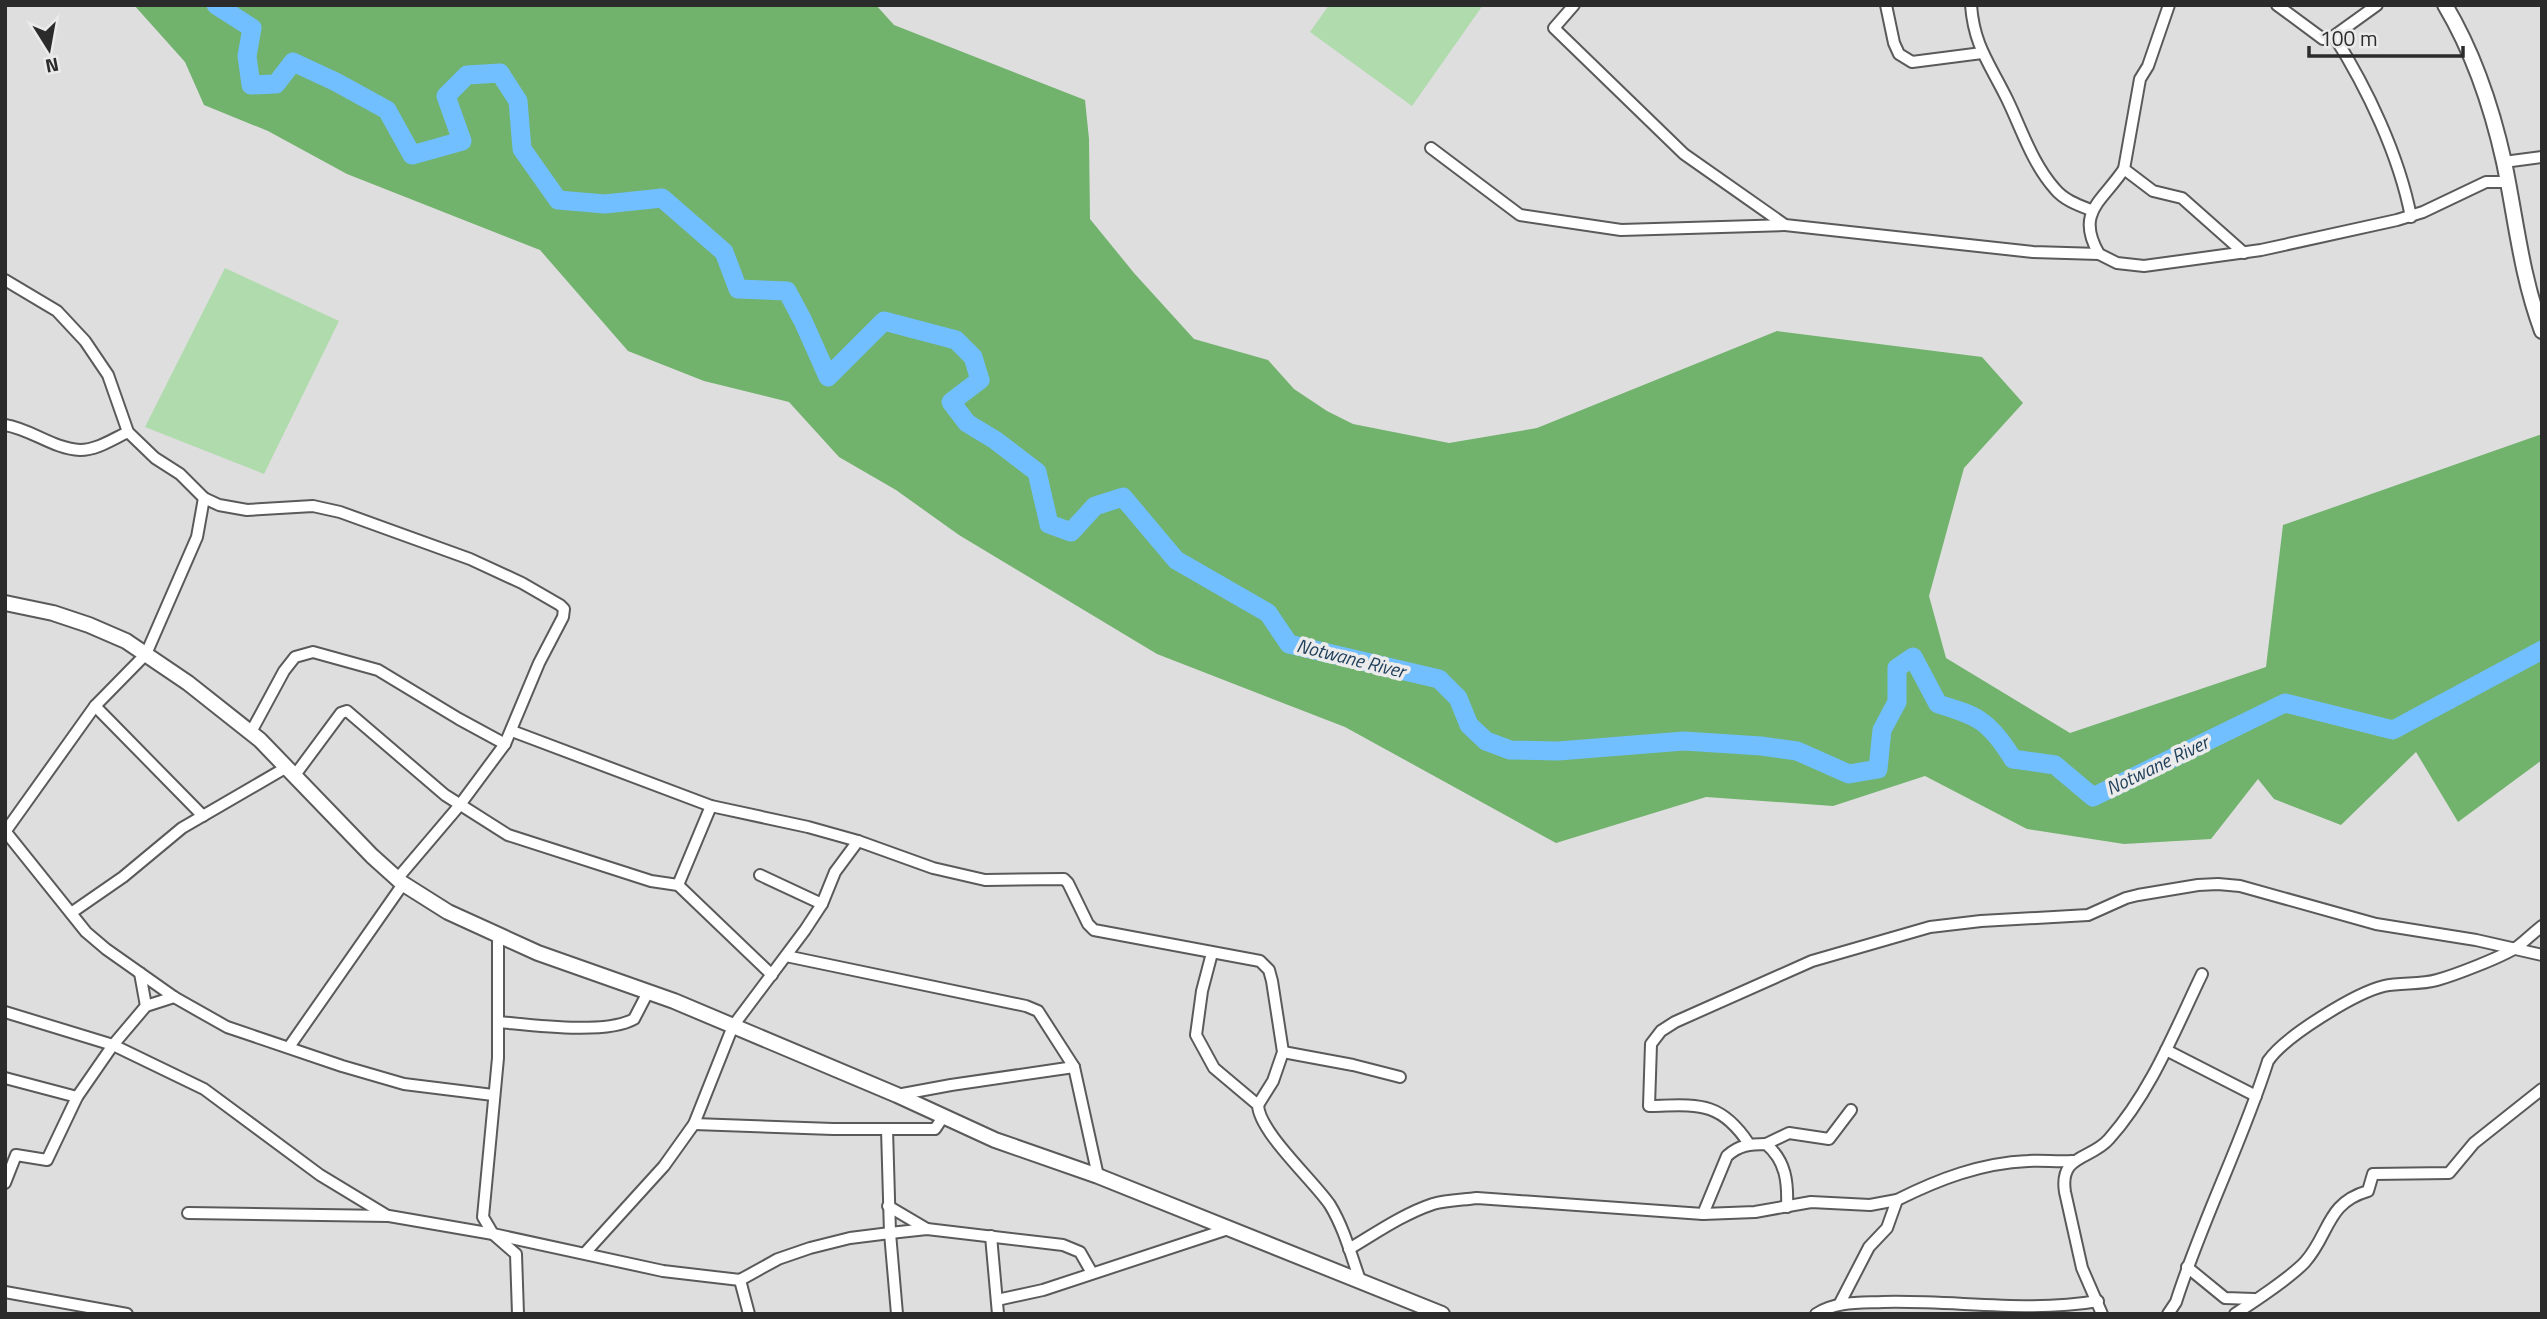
<svg xmlns="http://www.w3.org/2000/svg" width="2547" height="1319" viewBox="0 0 2547 1319" font-family="'Titillium Web',sans-serif">
	<style>
		.green { fill: #b0dbac }
		.forest { fill: #71b26c }
		.lines { fill: none; stroke-linecap: round; stroke-linejoin: round }
		.river { stroke: #71bfff; stroke-width: 19 }
		.street-casing { stroke: #5a5a5b; stroke-width: 14 }
		.secondary-casing { stroke: #5a5a5b; stroke-width: 18 }
		.street { stroke: #fff; stroke-width: 10 }
		.secondary { stroke: #fff; stroke-width: 14 }
		.labels { text-anchor: middle; stroke-width: 7; stroke-linejoin: round; paint-order: stroke }
		.water-label { font-size: 19px; font-style: italic; fill: #1d3d58; stroke: #ebebec }
	</style>
	<rect width="100%" height="100%" fill="#dededf"/>
	<g class="green">
		<path d="M1329,5h154l-71,101 -102,-74z"/>
		<path d="M225,268l114,53 -75,153 -119,-47z"/>
	</g>
	<path class="forest" d="M134,5h742l18,20 191,75 4,39 1,80 44,54 60,66 74,21 26,29 33,22 26,13 96,19 88,-15 240,-97 205,26 41,46 -59,65 -35,128 17,62 124,75 196,-66 17,-142 259,-91v326l-84,62 -42,-70 -75,73 -67,-26 -16,-20 -47,60 -87,5 -97,-15 -102,-53 -92,30 -127,-9 -150,46 -211,-116 -188,-73 -198,-119 -63,-45 -57,-33 -50,-55 -85,-21 -76,-30 -88,-101 -193,-76 -79,-43 -64,-26 -19,-43z"/>
	<g class="lines">
		<path class="river" d="M216,5l36,23 -5,28 4,29 25,-1 17,-22 43,20 51,28 25,45 50,-14 -16,-45 21,-21 33,-2 18,28 4,48 36,51 47,4 57,-6 62,54 14,37 49,2 16,30 25,56 56,-56 72,19 17,17 7,23 -29,22 16,21 28,17 42,32 12,52 22,8 24,-26 28,-9 53,63 92,53 21,31 150,35 19,19 11,27 17,16 24,9 48,1 126,-10 77,5 36,5 52,23 29,-5 4,-39 15,-28v-34l16,-11 25,47c41,12 52,18 75,55l42,6 38,32 192,-94 108,27 149,-80"/>
		<defs>
			<g id="street">
				<path d="M1574,5l-20,23 130,126 101,71 248,27 66,2 18,9 27,3 117,-16 136,-30 26,-8 63,-30h21"/>
				<path d="M1886,5l8,38 5,11 13,8 70,-9"/>
				<path d="M1971,5c3,41 19,59 36,94 15,31 25,64 48,90 9,11 23,16 36,21"/>
				<path d="M2169,5l-21,61 -8,13 -16,90 29,22 29,7 62,55"/>
				<path d="M2277,5l46,34 11,-3 43,-31"/>
				<path d="M2334,36c33,52 65,119 77,181"/>
				<path d="M1431,148l89,67 101,15 164,-5"/>
				<path d="M2504,162l38,-5"/>
				<path d="M2099,254c-24,-42 3,-52 25,-85"/>
				<path d="M5,280l52,31 28,30 23,34 20,57 27,26 25,16 24,24 15,7 28,5 66,-4 27,6 130,47 52,24 38,22 4,4 -1,8 -24,46 -34,81 -46,62 -62,73"/>
				<path d="M5,425c26,4 49,24 75,25 17,0 33,-11 48,-18"/>
				<path d="M95,706l108,110"/>
				<path d="M512,731l199,75 97,21 50,14 75,27 52,12 79,-1 4,4 20,41 6,6 166,31 9,9 3,11 11,71 -10,29 -15,24"/>
				<path d="M251,732l33,-61 11,-14 18,-5 65,18 81,49 46,25"/>
				<path d="M295,775l46,-62 6,-2 98,84 63,40 143,46 27,4 94,90"/>
				<path d="M5,831l81,101 20,17 68,48 53,30 115,39 62,18 89,11"/>
				<path d="M5,832l90,-126 51,-52 51,-117 7,-39"/>
				<path d="M760,875l62,29"/>
				<path d="M678,885l33,-79"/>
				<path d="M71,913l52,-36 59,-49 105,-61"/>
				<path d="M498,934v124l-15,159 10,17 23,20 2,60"/>
				<path d="M1212,953l-10,38 -6,44 18,33 44,37c1,27 56,76 72,100 14,23 21,50 30,75"/>
				<path d="M786,956l240,50 12,5 36,56 24,109"/>
				<path d="M140,973l6,33"/>
				<path d="M5,1012l108,33 91,44 116,86 66,40"/>
				<path d="M499,1022c33,3 107,13 135,-3l14,-27"/>
				<path d="M289,1047l114,-163"/>
				<path d="M2166,1050l90,46"/>
				<path d="M1283,1052l70,13 47,12"/>
				<path d="M5,1078l72,19"/>
				<path d="M897,1095l54,-10 123,-18"/>
				<path d="M694,1124l139,5h102l8,-12"/>
				<path d="M887,1129l3,104 7,81"/>
				<path d="M1749,1144c-29,-44 -52,-39 -100,-38l2,-62 10,-13 14,-9 137,-61 118,-34 51,-6 107,-6 38,-17 12,-3 60,-10 20,-1 22,2 136,38 100,16 66,15"/>
				<path d="M1766,1144l23,-11 40,6 22,-29"/>
				<path d="M5,1183l11,-28 31,5 30,-63 36,-52 33,-39 28,-9"/>
				<path d="M888,1206l39,23"/>
				<path d="M188,1213l201,3 104,18 170,37 77,9 38,-21 32,-11 40,-10 40,-5 37,-4 136,16 17,7 12,21"/>
				<path d="M1703,1214l24,-58c12,-11 23,-12 39,-12 20,17 22,38 21,63"/>
				<path d="M991,1236l7,78"/>
				<path d="M1349,1249c27,-16 54,-35 84,-45 14,-4 29,-4 44,-6l226,16 52,-2 56,-10 59,3 27,-5"/>
				<path d="M585,1253l79,-87 30,-42 39,-98 72,-96 17,-26 13,-32 23,-31"/>
				<path d="M2187,1267l38,31 29,1"/>
				<path d="M740,1280l9,34"/>
				<path d="M5,1292l122,22"/>
				<path d="M997,1300l46,-10 185,-61"/>
				<path d="M1840,1303l29,-56 18,-19 10,-28c42,-21 84,-37 131,-39 15,-1 29,1 44,0"/>
				<path d="M1816,1314c20,-13 44,-11 67,-12 70,-2 147,11 215,-1"/>
				<path d="M2102,1314l-20,-46 -17,-76c-6,-38 26,-32 44,-53 42,-47 66,-109 93,-165"/>
				<path d="M2168,1314l8,-12c26,-82 66,-159 92,-241 16,-24 87,-68 116,-75 17,-4 36,-1 53,-6 18,-5 65,-23 80,-33 8,-6 16,-14 25,-21"/>
				<path d="M2235,1314c17,-11 57,-38 70,-52 25,-28 21,-59 63,-71l5,-17 76,-1 25,-30 68,-54"/>
			</g>
			<g id="secondary">
				<path d="M2445,5c28,47 47,103 59,157 12,57 17,113 38,169"/>
				<path d="M5,603l48,10 36,12 37,16 62,42 72,57 112,116 30,27 46,29 90,41 136,48 223,94 98,45 103,36 344,138"/>
			</g>
		</defs>
		<use href="#street" class="street-casing"/>
		<use href="#secondary" class="secondary-casing"/>
		<use href="#street" class="street"/>
		<use href="#secondary" class="secondary"/>
	</g>
	<g class="labels">
		<g class="water-label">
			<text transform="translate(1351 658) rotate(14)" y="7">Notwane River</text>
			<text transform="translate(2157 765) rotate(-26)" y="7">Notwane River</text>
		</g>
	</g>
	<rect width="2547" height="1319" fill="none" stroke="#2b2b2c" stroke-width="14"/>
	<g transform="translate(49 49) rotate(169)" stroke="#ebebec" stroke-width="5" paint-order="stroke">
	<path d="M0-5L12 26L0 18L-12 26Z" fill="#2b2b2c"/>
	<text y="-10" font-size="19" font-weight="bold" text-anchor="middle" fill="#2b2b2c">N</text>
	</g>
	<path d="M2309 46v10h154v-10" fill="none" stroke="#2b2b2c" stroke-width="3.5"/>
	<text x="2320" y="46" font-size="21" fill="#2b2b2c" stroke="#ebebec" stroke-width="5" paint-order="stroke">100 m</text>
</svg>
